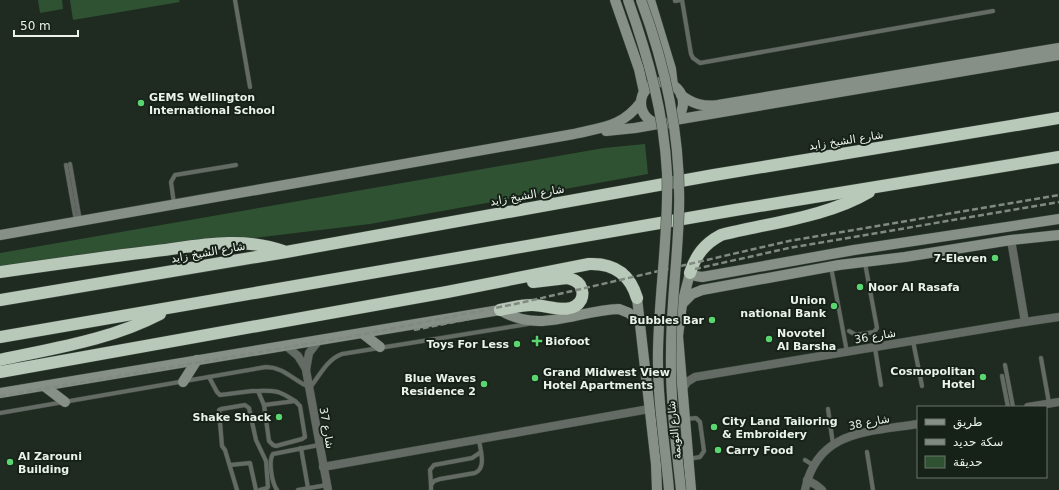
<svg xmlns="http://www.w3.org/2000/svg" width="1059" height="490" viewBox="0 0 1059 490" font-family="'DejaVu Sans','Noto Naskh Arabic',sans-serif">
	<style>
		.green { fill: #2f5233 }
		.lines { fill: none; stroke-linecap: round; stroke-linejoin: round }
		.lane-casing { stroke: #3b473c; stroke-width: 5 }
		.street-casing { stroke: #3b473c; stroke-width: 9 }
		.secondary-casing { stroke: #3b473c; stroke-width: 11 }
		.highway-casing { stroke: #3b473c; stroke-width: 13 }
		.lane { stroke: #646a64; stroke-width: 4 }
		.street { stroke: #646a64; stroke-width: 8 }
		.secondary { stroke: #869087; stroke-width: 10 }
		.highway { stroke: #b8c8b9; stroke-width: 12 }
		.rail { stroke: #808a81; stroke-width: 2.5; stroke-dasharray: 6 3; stroke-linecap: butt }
		.secondary-bridge-casing { stroke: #3b473c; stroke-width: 11; stroke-linecap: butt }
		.secondary-bridge { stroke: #869087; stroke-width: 10 }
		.poi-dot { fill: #5ad56f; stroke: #162117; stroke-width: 1.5 }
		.labels { text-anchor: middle; stroke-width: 4; stroke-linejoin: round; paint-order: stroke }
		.poi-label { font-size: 11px; font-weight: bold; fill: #eaf2ea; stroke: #162117; text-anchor: start }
		.street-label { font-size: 11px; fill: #eaf2ea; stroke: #162117 }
	</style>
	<rect width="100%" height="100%" fill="#1f2b20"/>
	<g class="green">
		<path d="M38,0h24l1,9 -23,4z"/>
		<path d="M70,0h109l1,2 -107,18z"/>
		<path d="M645,144l3,30 -278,50 -288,35 -44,1 -38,7v-14l604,-105z"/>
	</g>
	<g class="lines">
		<defs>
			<g id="lane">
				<path d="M235,0l15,87"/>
				<path d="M682,0l9,54 2,4 7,5 293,-52"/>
				<path d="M675,1l6,-1"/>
				<path d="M70,164l10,57"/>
				<path d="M66,165l10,56"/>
				<path d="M174,204l-3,-22 4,-7 61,-10"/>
				<path d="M831,267l16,85"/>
				<path d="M849,331l7,4 18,-3 3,-4 -12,-65"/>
				<path d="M913,341l9,45"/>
				<path d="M875,348l6,37"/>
				<path d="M1041,358l8,45"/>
				<path d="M1005,365l8,42"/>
				<path d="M1002,376l6,31"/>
				<path d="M209,377l8,15 3,3 32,-4c8,0 18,-1 26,1 6,2 12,6 17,9l-31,4 -6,-14"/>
				<path d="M264,405l5,36 4,4 3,1 26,-7 3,-2 -5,-31 -5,-5"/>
				<path d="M828,409l5,35"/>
				<path d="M0,413l266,-46c18,0 28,14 43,20l3,-2c9,-12 16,-26 30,-31l186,-30"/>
				<path d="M686,419l10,-1 4,4 4,29 -4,6 -11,2"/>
				<path d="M301,448l7,40"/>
				<path d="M867,452l6,38"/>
				<path d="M805,460l8,5"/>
				<path d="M230,465l20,-2 6,27"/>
				<path d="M431,485l-1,-15 4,-5 38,-7 9,-6"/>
				<path d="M237,490l-12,-40 -3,-4 -3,-36 2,-1 24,-4 4,3 7,32 10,21 2,26 -1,1 -7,2"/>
				<path d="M277,490c-5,-7 -9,-29 -4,-36l46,-9"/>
				<path d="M298,490l29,-5"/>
				<path d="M431,490v-5l3,-4 6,-2 35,-6c12,-5 5,-23 4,-34"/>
			</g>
			<g id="street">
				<path d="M1011,240l14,82"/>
				<path d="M319,340l-10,13 -3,17 22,120"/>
				<path d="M285,345l13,11 8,13"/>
				<path d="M682,390l5,-8 8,-5 330,-55 34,-5"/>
				<path d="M1028,407l31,-5"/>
				<path d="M323,467l326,-58"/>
				<path d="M807,480l9,5 6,5"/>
				<path d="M805,490c12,-60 63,-58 113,-66"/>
			</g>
			<g id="secondary">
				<path d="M615,0l24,69 5,23"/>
				<path d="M650,0l21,69 2,17"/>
				<circle cx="662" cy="103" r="21"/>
				<path d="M681,95c12,9 22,12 37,10l341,-57"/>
				<path d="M675,120l384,-65"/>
				<path d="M606,131l29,-3 23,-4"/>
				<path d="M0,235l574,-101c29,-7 48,-7 67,-32"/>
				<path d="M637,298l19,166 1,26"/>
				<path d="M682,304l10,-10 10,-4 137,-25 66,-8 106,-17 48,-5"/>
				<path d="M362,333l18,14"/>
				<path d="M183,382l14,-22"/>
				<path d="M44,386l21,16"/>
				<path d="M0,393l500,-83c40,25 77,0 119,-1l10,4 10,9"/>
				<path d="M691,490l-13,-154 4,-32 8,-31 6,3 6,1 152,-27 205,-31"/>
			</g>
			<g id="highway">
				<path d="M0,272c49,-7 98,-14 148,-20 44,-5 91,-17 135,-1"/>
				<path d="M690,273c6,-18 14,-29 31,-38 47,-12 106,-18 148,-43"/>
				<path d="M0,300l286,-48 428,-77 345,-57"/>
				<path d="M500,310c11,-2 21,-5 31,-5 15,-1 41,12 50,-5 2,-4 2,-10 -1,-15 -3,-4 -7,-6 -13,-7l-34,4"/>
				<path d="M0,337l735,-127 324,-53"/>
				<path d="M0,360c55,-12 110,-20 160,-46"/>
				<path d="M0,372l447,-80 142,-28c25,-1 41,10 48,34"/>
			</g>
		</defs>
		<use href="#lane" class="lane-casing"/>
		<use href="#street" class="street-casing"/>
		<use href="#secondary" class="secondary-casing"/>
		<use href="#highway" class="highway-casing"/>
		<use href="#lane" class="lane"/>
		<use href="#street" class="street"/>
		<use href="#secondary" class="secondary"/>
		<use href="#highway" class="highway"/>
		<g class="rail">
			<path d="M695,269l94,-21 270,-46"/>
			<path d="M414,330l55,-11"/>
			<path d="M0,396l360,-61 160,-32 269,-62 270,-46"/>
		</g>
		<defs>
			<g id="secondary-bridge">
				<path d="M628,0c20,56 36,113 39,173 2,60 -8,119 -9,178 -1,47 7,93 11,139"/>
				<path d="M641,0c25,67 40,138 38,210 -1,47 -8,94 -8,141 -1,47 5,93 10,139"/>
			</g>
		</defs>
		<use href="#secondary-bridge" class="secondary-bridge-casing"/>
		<use href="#secondary-bridge" class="secondary-bridge"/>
	</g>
	<g class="poi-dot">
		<circle cx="141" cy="103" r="4"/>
		<circle cx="995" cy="258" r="4"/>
		<circle cx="860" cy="287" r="4"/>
		<circle cx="834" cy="306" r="4"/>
		<circle cx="712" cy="320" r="4"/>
		<circle cx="769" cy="339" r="4"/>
		<path d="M535 335h4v4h4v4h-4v4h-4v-4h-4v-4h4z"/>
		<circle cx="517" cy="344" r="4"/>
		<circle cx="983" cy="377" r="4"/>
		<circle cx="535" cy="378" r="4"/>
		<circle cx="484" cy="384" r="4"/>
		<circle cx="279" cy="417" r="4"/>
		<circle cx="714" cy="427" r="4"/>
		<circle cx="718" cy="450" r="4"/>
		<circle cx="10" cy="462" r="4"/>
	</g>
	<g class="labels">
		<g class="poi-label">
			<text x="149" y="101">GEMS Wellington<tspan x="149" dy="13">International School</tspan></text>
			<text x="987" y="262" text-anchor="end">7-Eleven</text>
			<text x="868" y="291">Noor Al Rasafa</text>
			<text x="826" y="304" text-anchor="end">Union<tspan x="826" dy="13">national Bank</tspan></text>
			<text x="704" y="324" text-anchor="end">Bubbles Bar</text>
			<text x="777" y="337">Novotel<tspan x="777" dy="13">Al Barsha</tspan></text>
			<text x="545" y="345">Biofoot</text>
			<text x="509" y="348" text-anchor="end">Toys For Less</text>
			<text x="975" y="375" text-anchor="end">Cosmopolitan<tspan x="975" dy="13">Hotel</tspan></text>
			<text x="543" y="376">Grand Midwest View<tspan x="543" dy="13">Hotel Apartments</tspan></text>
			<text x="476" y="382" text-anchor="end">Blue Waves<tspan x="476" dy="13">Residence 2</tspan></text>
			<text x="271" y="421" text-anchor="end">Shake Shack</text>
			<text x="722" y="425">City Land Tailoring<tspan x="722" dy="13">&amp; Embroidery</tspan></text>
			<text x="726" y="454">Carry Food</text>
			<text x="18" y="460">Al Zarouni<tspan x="18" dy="13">Building</tspan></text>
		</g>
		<g class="street-label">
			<text transform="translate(846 140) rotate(-9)" y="4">شارع الشيخ زايد</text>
			<text transform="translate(527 195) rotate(-10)" y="4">شارع الشيخ زايد</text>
			<text transform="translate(208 252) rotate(-10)" y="4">شارع الشيخ زايد</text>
			<text transform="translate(875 336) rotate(-10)" y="4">شارع 36</text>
			<text transform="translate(869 422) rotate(-11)" y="4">شارع 38</text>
			<text transform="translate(327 428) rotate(80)" y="4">شارع 37</text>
			<text transform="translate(674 430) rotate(-96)" y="4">شارع الثويمة</text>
		</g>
	</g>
	<rect x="917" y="406" width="130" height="72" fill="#162117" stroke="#6b756b"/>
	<rect x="925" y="419" width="20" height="6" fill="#869087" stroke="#6b756b"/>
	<text x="953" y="426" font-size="12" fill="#eaf2ea">طريق</text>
	<rect x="925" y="439" width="20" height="6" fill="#808a81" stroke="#6b756b"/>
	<text x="953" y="446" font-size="12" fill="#eaf2ea">سكة حديد</text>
	<rect x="925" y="456" width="20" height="12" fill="#2f5233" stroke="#6b756b"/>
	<text x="953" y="466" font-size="12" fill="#eaf2ea">حديقة</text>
	<path d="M14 30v6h64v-6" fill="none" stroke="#eaf2ea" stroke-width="2"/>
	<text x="20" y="30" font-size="12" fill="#eaf2ea" stroke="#162117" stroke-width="3" paint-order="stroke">50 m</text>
</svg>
